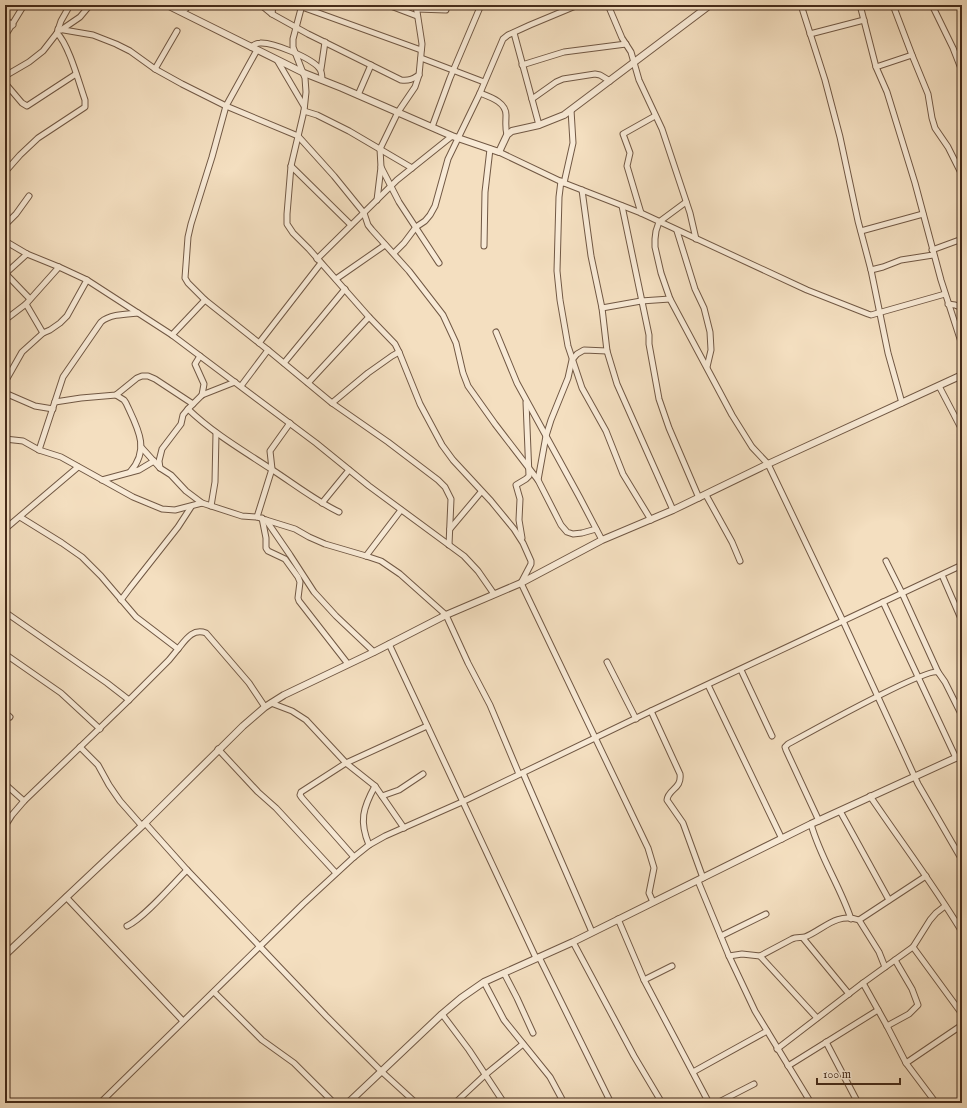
<svg xmlns="http://www.w3.org/2000/svg" width="967" height="1108" viewBox="0 0 967 1108" font-family="'IM FELL English',serif">
	<style>
		.lines { fill: none; stroke-linecap: round; stroke-linejoin: round }
		.minor-casing { stroke: #715844; stroke-width: 7 }
		.tertiary-casing { stroke: #715844; stroke-width: 8 }
		.minor { stroke: #f8ead6; stroke-width: 5 }
		.tertiary { stroke: #f8ead6; stroke-width: 6 }
	</style>
	<rect width="100%" height="100%" fill="#f4dfc0"/>
	<filter id="stains"><feTurbulence type="fractalNoise" baseFrequency=".005" numOctaves="4"/><feColorMatrix values="0 0 0 0 .2 0 0 0 0 .09 0 0 0 0 .02 0 0 0 .5 -.17"/></filter>
	<radialGradient id="worn" r=".72"><stop offset=".6" stop-color="#630" stop-opacity="0"/><stop offset="1" stop-color="#630" stop-opacity=".3"/></radialGradient>
	<g class="lines">
		<defs>
			<g id="minor">
				<path d="M261,5l11,9 36,20 93,46c8,1 12,-1 18,-5"/>
				<path d="M302,5l-9,34v8l12,31 1,14 -2,19 -13,55 -4,48v10l6,9 16,16 60,68 26,27 4,8 21,52 22,41 11,15 38,41 23,28 9,14 8,18v3l-10,19 127,265 6,20 -5,25 4,9"/>
				<path d="M388,5l29,11"/>
				<path d="M608,5l14,33 9,14 8,28 23,49 28,84 6,26"/>
				<path d="M801,5l24,75 15,57 18,84 13,49 17,83 14,50"/>
				<path d="M860,5l16,62 11,25 28,91 26,97 21,65"/>
				<path d="M893,5l19,50 16,39 4,24 3,10 13,19 14,28"/>
				<path d="M932,5l21,43 9,23"/>
				<path d="M302,7l119,43"/>
				<path d="M417,9l29,1 1,-5"/>
				<path d="M182,12l8,-7"/>
				<path d="M272,14l1,-9"/>
				<path d="M5,20l8,5"/>
				<path d="M58,29l35,6 23,9 14,7 25,18 27,15 44,22 72,30 36,40 30,37 4,12 4,5 37,41 34,44 13,28 7,30 5,13 27,38 43,56"/>
				<path d="M61,30l19,-13 10,-12"/>
				<path d="M514,33l25,92"/>
				<path d="M810,34l54,-14"/>
				<path d="M5,36l19,-31"/>
				<path d="M251,47c3,-2 5,-4 9,-4 13,-1 51,15 59,25 3,3 3,8 3,12"/>
				<path d="M257,50l-31,56 -14,51 -21,67 -3,13 -3,41 3,5 17,17 63,50 64,53 56,39 50,38 7,7 6,12 -2,46"/>
				<path d="M421,58l63,24"/>
				<path d="M277,60l27,46"/>
				<path d="M522,65l42,-13 62,-8"/>
				<path d="M876,67l36,-12"/>
				<path d="M155,69l22,-38"/>
				<path d="M321,69l4,-27"/>
				<path d="M5,76l24,-14 14,-11 14,-18 4,-12 9,-16"/>
				<path d="M5,83l17,20 5,3 49,-32"/>
				<path d="M480,93c10,4 26,9 26,22 0,8 -1,12 1,20"/>
				<path d="M358,95l13,-30"/>
				<path d="M532,99l24,-17 7,-3 32,-5 5,1 10,6"/>
				<path d="M304,111l13,4 32,16 63,37"/>
				<path d="M432,127l18,-49 31,-73"/>
				<path d="M499,152l65,31 77,30 166,77 61,24 3,1 74,-21"/>
				<path d="M291,166l60,59"/>
				<path d="M381,167l18,35 40,61"/>
				<path d="M5,172l15,-17 18,-17 47,-31v-7c-6,-17 -16,-55 -28,-67"/>
				<path d="M561,181l-2,16 -2,74 3,29 8,46 14,42 24,43 17,43 28,46"/>
				<path d="M564,183l9,-40 -2,-33"/>
				<path d="M582,190l9,66 11,52 5,43 10,33 56,126"/>
				<path d="M377,200l4,-33 -1,-18 18,-37 17,-25 4,-12 3,-31 -6,-39"/>
				<path d="M686,202l-27,20 -3,9 -1,8v8l6,26 9,26 62,116 20,32 16,17 75,157 75,163 44,76"/>
				<path d="M622,206l27,129v9l10,55 10,29 30,70"/>
				<path d="M641,213l-14,-47 3,-13 -7,-19 32,-18"/>
				<path d="M5,225l11,-11 13,-18"/>
				<path d="M677,231l18,58 9,19 6,24 1,18 -4,17"/>
				<path d="M861,231l62,-17"/>
				<path d="M5,241l22,13 32,13 28,13 85,55 144,108 53,43 95,70 14,15 16,23"/>
				<path d="M484,246l1,-54 5,-43"/>
				<path d="M932,250l30,-11"/>
				<path d="M394,253l10,-10 12,-16 9,-6 5,-6 5,-9 13,-47 32,-66 23,-54 5,-4 22,-10 48,-20"/>
				<path d="M317,259l80,-79 55,-44"/>
				<path d="M871,270l12,-3 18,-7 32,-5"/>
				<path d="M5,274l22,-20"/>
				<path d="M6,274l24,25"/>
				<path d="M336,279l49,-34"/>
				<path d="M26,304l17,29"/>
				<path d="M948,304l7,1 7,3"/>
				<path d="M602,308l39,-7 29,-2"/>
				<path d="M5,320l21,-16 33,-37"/>
				<path d="M496,332l21,51 63,115 22,42"/>
				<path d="M172,335l33,-35"/>
				<path d="M259,343l62,-80"/>
				<path d="M200,356l-5,8 9,20 -2,11"/>
				<path d="M284,363l61,-74"/>
				<path d="M5,382l17,-30 21,-19 7,-3 10,-7 7,-7 20,-36"/>
				<path d="M308,383l61,-66"/>
				<path d="M241,386l27,-36"/>
				<path d="M939,386l23,44"/>
				<path d="M5,393l30,13 18,3"/>
				<path d="M116,395l8,5 2,3c11,24 25,46 4,69"/>
				<path d="M55,402l26,-4 35,-3 21,-17 5,-2h6l7,3 38,25"/>
				<path d="M332,403l36,-30 24,-17 7,-4"/>
				<path d="M188,409c25,24 54,41 83,60 22,14 43,31 68,43"/>
				<path d="M5,439l18,2 16,9 22,7 72,40 29,12 13,1 27,-7"/>
				<path d="M142,448l18,20 11,7 15,16 16,12 40,13 15,1 9,3 24,35 24,37 22,24 38,36"/>
				<path d="M39,450l24,-73 38,-55c9,-8 26,-8 37,-9"/>
				<path d="M160,468l-1,-7 3,-12 19,-25 2,-9 5,-6 14,-14 33,-13"/>
				<path d="M102,480l37,-10 15,-9"/>
				<path d="M706,495l26,47 8,19"/>
				<path d="M322,503l27,-33"/>
				<path d="M211,506l4,-24 1,-49"/>
				<path d="M257,517l15,-48 -2,-18 20,-28"/>
				<path d="M262,518l4,20v10l2,3 17,8 13,18 2,5 -2,16 1,3 49,63"/>
				<path d="M266,520l29,9 14,8 16,7 41,12 15,5 19,13 46,41 22,48 22,42 29,69"/>
				<path d="M5,529l73,-62"/>
				<path d="M450,529l31,-37"/>
				<path d="M596,529l-14,4 -9,1 -6,-2 -6,-7 -23,-45 8,-44 5,-16 17,-42 4,-18 5,-6 7,-4 23,1"/>
				<path d="M522,538l-3,-18 1,-21 -4,-14 10,-6 3,-3 -3,-74"/>
				<path d="M366,556l35,-46"/>
				<path d="M886,561l16,32 36,79"/>
				<path d="M942,575l20,46"/>
				<path d="M121,600l9,-12 48,-61 13,-20"/>
				<path d="M883,602l73,156"/>
				<path d="M5,612l102,71 22,17"/>
				<path d="M389,644l147,314"/>
				<path d="M178,649c8,-10 15,-21 28,-16l43,50 16,24"/>
				<path d="M5,654l56,39 39,36"/>
				<path d="M607,662l29,57"/>
				<path d="M741,670l31,66"/>
				<path d="M708,685l74,154"/>
				<path d="M271,703l21,8 14,9 40,43 29,23 29,42"/>
				<path d="M651,711l29,63c2,15 -12,15 -13,26l16,23 20,55"/>
				<path d="M5,713l5,4"/>
				<path d="M80,747l18,18 11,20 11,16 22,25"/>
				<path d="M218,749l40,43 18,16 60,65"/>
				<path d="M523,773l69,159"/>
				<path d="M5,784l19,17"/>
				<path d="M382,796l17,-6 24,-16"/>
				<path d="M870,796c31,46 64,89 92,136"/>
				<path d="M840,811l49,89"/>
				<path d="M819,821l-33,-71 -1,-3 3,-3c20,-11 137,-76 150,-72l7,10 17,34"/>
				<path d="M145,823l42,47 139,146 55,55 35,32"/>
				<path d="M811,824c9,33 29,62 40,95"/>
				<path d="M5,826l7,-11 12,-14 105,-101 40,-40 9,-11 -42,-32 -35,-41 -19,-19 -20,-14 -42,-26"/>
				<path d="M369,845c-10,-24 -6,-37 6,-59"/>
				<path d="M354,857l-52,-59 -2,-3 1,-3 45,-29 81,-37"/>
				<path d="M698,881l31,75 26,55 56,92"/>
				<path d="M66,897l117,124"/>
				<path d="M618,919l26,61 65,123"/>
				<path d="M859,920l20,32 6,15"/>
				<path d="M127,926c17,-8 46,-42 60,-56"/>
				<path d="M721,936l45,-22"/>
				<path d="M803,938l46,56"/>
				<path d="M573,942l61,114 28,47"/>
				<path d="M913,947l49,67"/>
				<path d="M729,956l13,-2 18,2 57,62"/>
				<path d="M760,956l32,-17c4,-2 9,-1 13,-2 18,-7 31,-25 54,-17l67,-44"/>
				<path d="M539,957l72,146"/>
				<path d="M504,973l13,25 16,35"/>
				<path d="M644,980l28,-14"/>
				<path d="M484,982l20,38 46,57 14,26"/>
				<path d="M863,983l24,43 19,37 30,40"/>
				<path d="M214,992l48,48 32,23 40,40"/>
				<path d="M442,1014l27,36 35,53"/>
				<path d="M887,1026l22,-12 9,-9 -6,-16 -17,-29"/>
				<path d="M826,1042l32,61"/>
				<path d="M777,1049l86,-66 50,-36 17,-27 6,-7 9,-7"/>
				<path d="M906,1063l56,-38"/>
				<path d="M788,1066l90,-56"/>
				<path d="M693,1072l74,-41"/>
				<path d="M100,1103l203,-199 51,-47 15,-12 16,-9 77,-34 189,-91 311,-146"/>
				<path d="M455,1103l30,-28 38,-31"/>
				<path d="M717,1103l37,-19"/>
			</g>
			<g id="tertiary">
				<path d="M167,5l137,68 38,15 110,48 47,16 8,-17 5,-4 27,-6 25,-10 146,-110"/>
				<path d="M5,955l140,-132 98,-97 22,-19 19,-12 90,-43 72,-37 75,-32 81,-43 71,-30 95,-46 194,-89"/>
				<path d="M348,1103l94,-89 19,-16 23,-16 89,-40 238,-118 151,-69"/>
			</g>
		</defs>
		<use href="#minor" class="minor-casing"/>
		<use href="#tertiary" class="tertiary-casing"/>
		<use href="#minor" class="minor"/>
		<use href="#tertiary" class="tertiary"/>
	</g>
	<rect width="967" height="1108" fill="none" stroke="#f4dfc0" stroke-width="20"/>
	<rect x="6" y="6" width="955" height="1096" fill="none" stroke="#452b1a" stroke-width="2"/>
	<rect x="10" y="10" width="947" height="1088" fill="none" stroke="#452b1a"/>
	<path d="M817 1078v6h83v-6" fill="none" stroke="#452b1a" stroke-width="2"/>
	<text x="823" y="1078" font-size="12" fill="#452b1a" stroke="#f8ead6" stroke-width="3" paint-order="stroke">100 m</text>
	<rect width="100%" height="100%" filter="url(#stains)"/>
	<rect width="100%" height="100%" fill="url(#worn)"/>
</svg>
